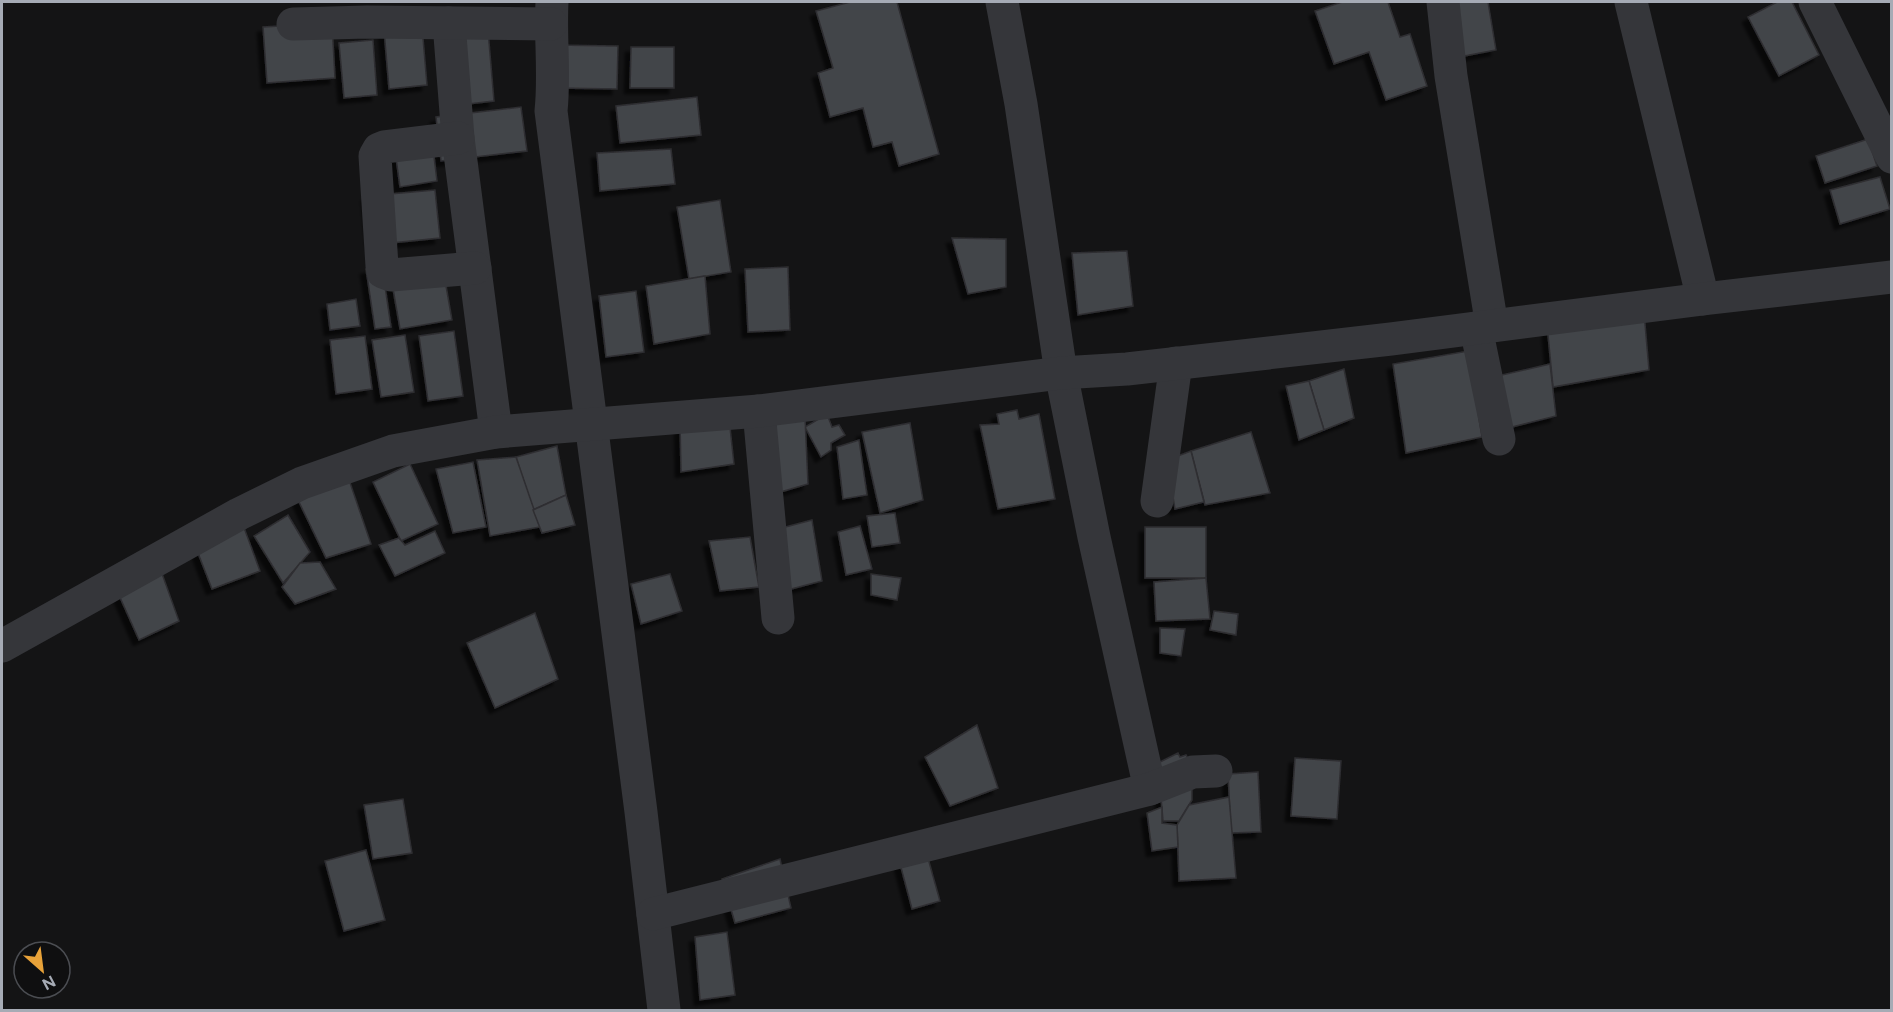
<svg xmlns="http://www.w3.org/2000/svg" width="1893" height="1012" viewBox="0 0 1893 1012" font-family="Figtree,sans-serif">
	<style>
		.building { fill: #434448; stroke: #2e2e31; stroke-width: 1.5; filter: url(#shadow) }
		.lines { fill: none; stroke-linecap: round; stroke-linejoin: round }
		.minor { stroke: #35363a; stroke-width: 33 }
	</style>
	<defs>
		<filter id="shadow"><feDropShadow dx="-5.5" dy="5.5" stdDeviation="1.5" flood-color="#0009"/></filter>
	</defs>
	<rect width="100%" height="100%" fill="#141415"/>
	<g class="building">
		<path d="M850,2h47l42,152 -40,12 -7,-24 -19,5 -10,-39 -33,9 -12,-44 15,-5 -17,-57z"/>
		<path d="M1342,2h46l12,35 10,-3 17,52 -41,14 -17,-48 -35,12 -19,-53z"/>
		<path d="M1444,2h44l8,48 -42,8z"/>
		<path d="M1777,2h15l27,53 -40,21 -31,-59z"/>
		<path d="M332,23l3,55 -68,5 -4,-56z"/>
		<path d="M422,26l5,59 -38,4 -5,-59z"/>
		<path d="M488,30l6,71 -34,4 -7,-72z"/>
		<path d="M373,40l4,55 -33,3 -5,-55z"/>
		<path d="M554,45l64,1 -1,43 -63,-1z"/>
		<path d="M631,47h43v41h-44z"/>
		<path d="M697,97l4,38 -81,8 -4,-37z"/>
		<path d="M521,107l6,44 -86,10 -5,-44z"/>
		<path d="M431,132l6,49 -37,6 -7,-50z"/>
		<path d="M1868,139l9,27 -52,17 -9,-27z"/>
		<path d="M671,149l4,35 -75,7 -3,-38z"/>
		<path d="M1880,177l10,32 -50,15 -10,-34z"/>
		<path d="M435,190l5,48 -68,7 -5,-49z"/>
		<path d="M720,200l11,72 -42,7 -12,-72z"/>
		<path d="M952,238l54,1v48l-38,7z"/>
		<path d="M1127,251l6,55 -55,9 -6,-62z"/>
		<path d="M441,257l11,63 -52,9 -11,-63z"/>
		<path d="M382,266l9,61 -16,2 -9,-60z"/>
		<path d="M788,267l2,63 -42,2 -3,-63z"/>
		<path d="M705,276l5,58 -56,10 -8,-58z"/>
		<path d="M636,291l8,61 -38,5 -7,-61z"/>
		<path d="M356,299l4,27 -30,4 -3,-26z"/>
		<path d="M1644,312l5,58 -96,17 -6,-62z"/>
		<path d="M454,331l9,65 -35,5 -9,-65z"/>
		<path d="M405,335l9,57 -33,5 -9,-57z"/>
		<path d="M365,336l7,53 -36,5 -6,-54z"/>
		<path d="M1468,351l14,86 -76,16 -13,-89z"/>
		<path d="M1550,364l6,52 -48,12 -15,-51z"/>
		<path d="M1344,369l10,49 -30,12 -15,-49z"/>
		<path d="M1309,381l15,49 -25,10 -13,-54z"/>
		<path d="M1017,410l2,9 20,-5 16,85 -57,10 -18,-84 19,-1 -2,-10z"/>
		<path d="M827,414l5,13 7,-2 6,10 -14,8v7l-10,7 -16,-30z"/>
		<path d="M805,417l3,67 -34,10 -8,-72z"/>
		<path d="M729,418l5,46 -53,8 -1,-49z"/>
		<path d="M910,423l13,77 -43,13 -18,-81z"/>
		<path d="M1251,432l19,61 -65,12 -14,-54z"/>
		<path d="M859,440l8,55 -24,4 -6,-52z"/>
		<path d="M557,446l9,49 -33,15 -17,-53z"/>
		<path d="M1191,451l13,51 -29,7 -8,-49z"/>
		<path d="M516,457l24,70 -50,9 -13,-76z"/>
		<path d="M473,462l13,65 -33,6 -17,-64z"/>
		<path d="M410,464l28,60 -37,17 -28,-59z"/>
		<path d="M345,468l26,76 -45,14 -28,-58z"/>
		<path d="M566,495l9,30 -33,8 -9,-23z"/>
		<path d="M895,513l5,30 -28,4 -5,-31z"/>
		<path d="M239,514l21,57 -48,18 -16,-41z"/>
		<path d="M288,515l22,37 -27,31 -29,-47z"/>
		<path d="M812,520l10,61 -46,12 -6,-62z"/>
		<path d="M860,526l12,43 -26,6 -8,-43z"/>
		<rect x="1145" y="527" width="61" height="51"/>
		<path d="M435,531l10,22 -50,23 -16,-31 20,-7 6,7z"/>
		<path d="M750,537l9,50 -39,4 -11,-50z"/>
		<path d="M320,562l16,27 -41,15 -13,-17 18,-24z"/>
		<path d="M160,568l19,53 -40,19 -21,-47z"/>
		<path d="M670,574l12,37 -41,13 -10,-40z"/>
		<path d="M871,574l30,4 -4,22 -26,-5z"/>
		<path d="M1206,578l4,41 -54,2 -2,-39z"/>
		<path d="M1214,611l24,3 -2,21 -26,-5z"/>
		<path d="M535,613l23,66 -63,29 -28,-65z"/>
		<path d="M1160,628l25,1 -4,27 -21,-3z"/>
		<path d="M977,725l21,63 -48,18 -25,-49z"/>
		<path d="M1178,753l2,4 6,-2 6,12v33l-13,21h-16l-5,-58z"/>
		<path d="M1295,758l46,3 -4,58 -46,-3z"/>
		<path d="M1258,772l3,60 -30,1 -3,-59z"/>
		<path d="M1229,797l7,81 -57,3 -2,-56 12,-20z"/>
		<path d="M403,799l9,54 -39,6 -9,-54z"/>
		<path d="M1162,807v16l15,2 1,22 -26,4 -5,-38z"/>
		<path d="M366,850l19,70 -41,11 -19,-70z"/>
		<path d="M926,851l14,50 -28,8 -13,-49z"/>
		<path d="M780,859l11,49 -56,15 -13,-44z"/>
		<path d="M727,932l8,63 -35,5 -5,-63z"/>
	</g>
	<g class="lines">
		<g class="minor">
			<path d="M552,2c-2,36 3,72 -1,109l90,701 23,198"/>
			<path d="M1002,2l19,102 40,269 33,164 56,252"/>
			<path d="M1443,2l8,74 41,250"/>
			<path d="M1631,2l72,297"/>
			<path d="M1815,2l77,155"/>
			<path d="M449,23l9,115 38,294"/>
			<path d="M293,24l74,-2 184,2"/>
			<path d="M458,138l-74,9 -5,2 -4,7 7,110 1,6 8,3 84,-7"/>
			<path d="M1476,328l23,111"/>
			<path d="M759,411l19,207"/>
			<path d="M1157,501l19,-138"/>
			<path d="M2,646l237,-132 63,-31 91,-32 103,-19 263,-21 302,-38 66,-4 264,-30 312,-40 189,-22"/>
			<path d="M653,914l497,-125 43,-17 23,-1"/>
		</g>
	</g>
	<rect width="1893" height="1012" fill="none" stroke="#a6abb5" stroke-width="6"/>
	<g transform="translate(42 970) rotate(152)"><circle r="28" fill="#0f0f10" stroke="#4b4d52" stroke-width="1.5"/>
	<path d="M0-4.5L10 22L0 15L-10 22Z" fill="#e8a239"/>
	<text y="-9" font-size="16" font-weight="bold" text-anchor="middle" fill="#a6abb5">N</text>
	</g>
</svg>
